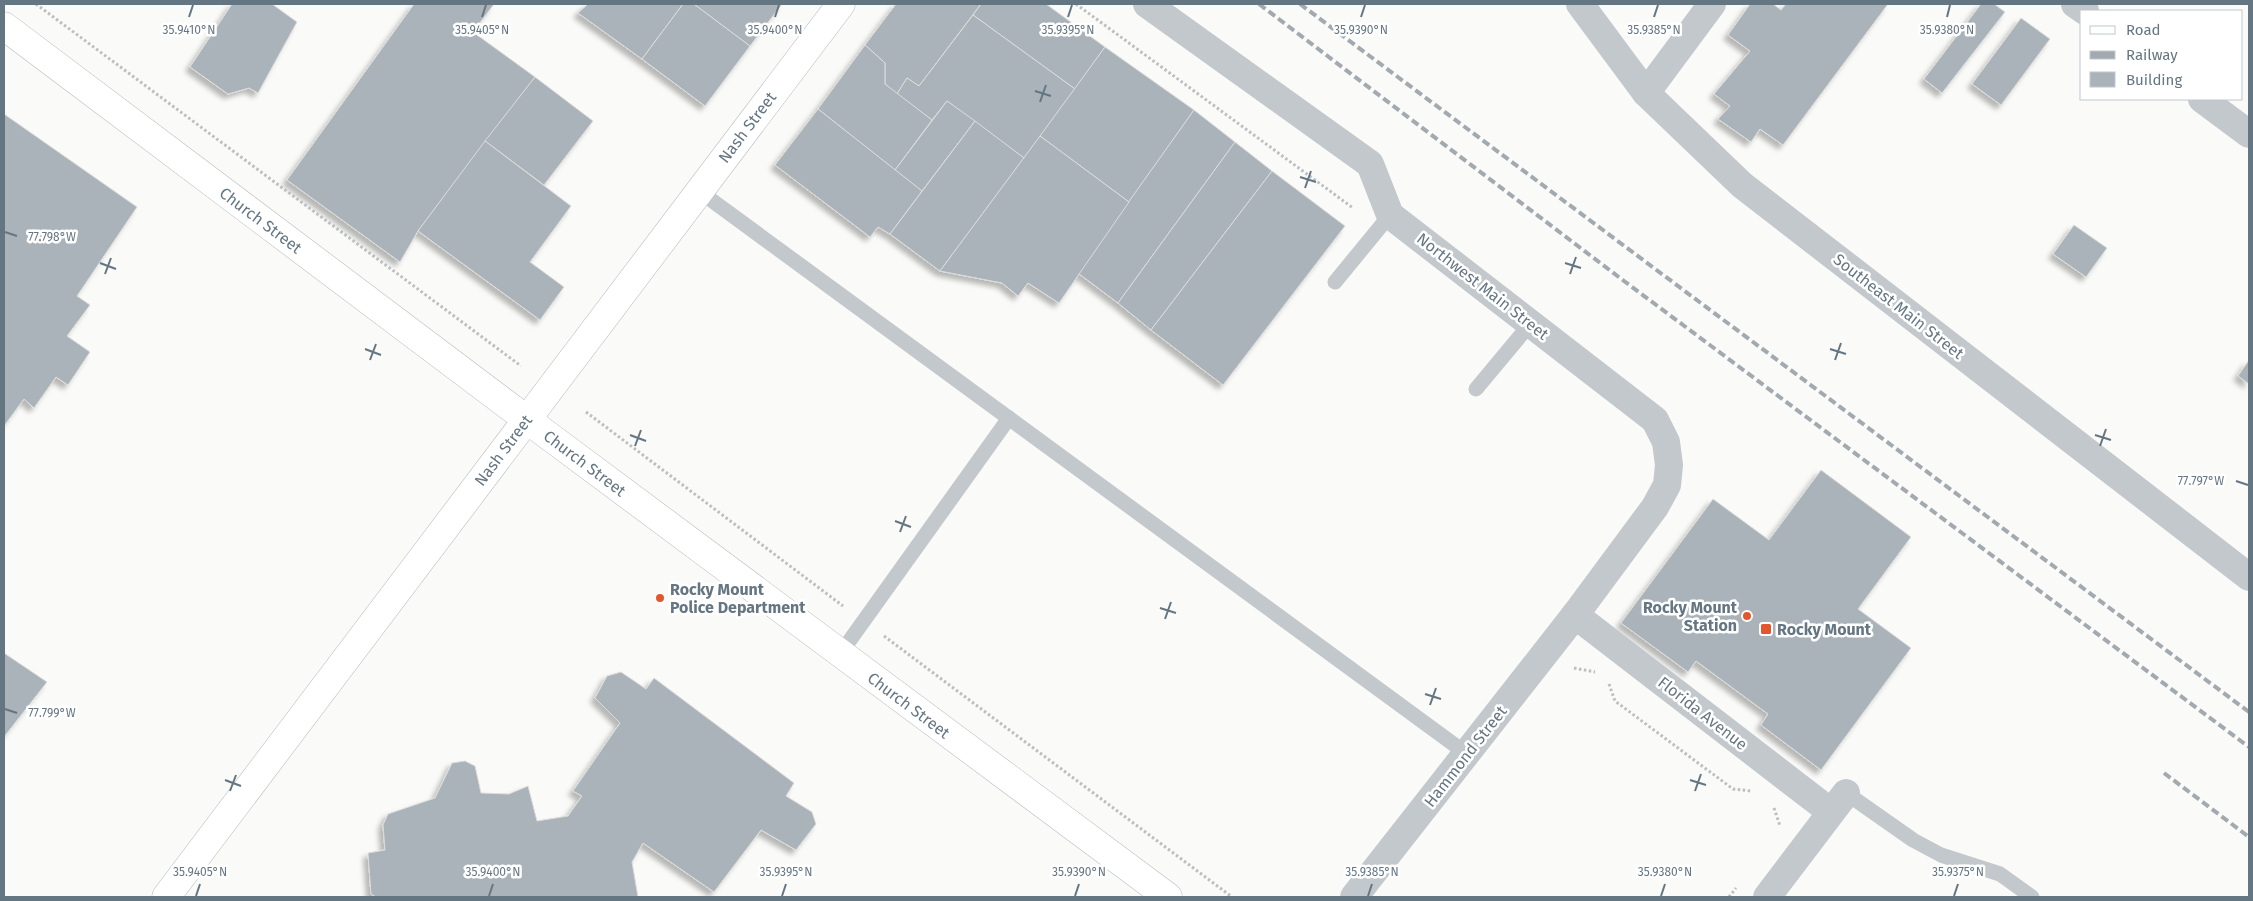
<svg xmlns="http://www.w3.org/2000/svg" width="2253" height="901" viewBox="0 0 2253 901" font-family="'Fira Sans',sans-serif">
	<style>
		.building { fill: #aab3b9; stroke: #dcdcda; filter: url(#shadow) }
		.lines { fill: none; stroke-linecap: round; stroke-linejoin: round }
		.secondary-casing { stroke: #b3babf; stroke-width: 29 }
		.primary-casing { stroke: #b5babe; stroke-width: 29 }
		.path { stroke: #bbbfc2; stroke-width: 3; stroke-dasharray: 2.5 2.5; stroke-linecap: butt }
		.lane { stroke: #c3c8cc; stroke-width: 15 }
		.street { stroke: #c3c8cc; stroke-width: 28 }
		.secondary { stroke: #fff; stroke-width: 28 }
		.primary { stroke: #fff; stroke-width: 28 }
		.rail { stroke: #a2aab0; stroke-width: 4; stroke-dasharray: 8 4; stroke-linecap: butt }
		.ticks { fill: none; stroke: #657683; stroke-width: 2 }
		.poi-dot { fill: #e4572e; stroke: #fff; stroke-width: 2 }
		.labels { text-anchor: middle; stroke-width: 5; stroke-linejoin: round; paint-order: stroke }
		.street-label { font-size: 16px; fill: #657683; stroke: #fff }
		.poi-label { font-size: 16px; font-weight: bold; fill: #657683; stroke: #fff; text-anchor: start }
		.ticks-label { font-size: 12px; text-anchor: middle; fill: #657683; stroke: #fff; stroke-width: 5; stroke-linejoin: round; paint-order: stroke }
	</style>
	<defs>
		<filter id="shadow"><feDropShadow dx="-4.5" dy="4.5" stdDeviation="2.5" flood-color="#0004"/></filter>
	</defs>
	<rect width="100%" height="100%" fill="#fafaf8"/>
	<g class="building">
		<path d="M232,4h40l25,18 -39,71 -9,-5 -21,6 -38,-27z"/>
		<path d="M414,4h80l-21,28 62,45 -117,154 -18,31 -113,-82z"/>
		<path d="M588,4h95l-41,55 -64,-46z"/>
		<path d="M683,4h11l56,42 -45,60 -63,-47z"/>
		<path d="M694,4h88l-32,42z"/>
		<path d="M896,4h85l-62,82 -12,-8 -10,16 -12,-10v-21l-20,-18z"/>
		<path d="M981,4h65l59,43 -30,42 -102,-74z"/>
		<path d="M1750,4h23l8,6 5,-6h102l-105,141 -23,-16 -9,13 -33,-23 12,-13 -16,-12 36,-43 -22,-16z"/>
		<path d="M1981,4h13l11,8 -63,81 -18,-14z"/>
		<path d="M973,15l102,74 -51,69 -77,-57 -15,19 -35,-26 10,-16 12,8z"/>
		<path d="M2021,18l29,21 -49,66 -29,-21z"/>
		<path d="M865,45l20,18v21l47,36 -37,50 -77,-61z"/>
		<path d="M1105,47l89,63 -65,92 -89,-66z"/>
		<path d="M535,77l58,44 -49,64 -59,-44z"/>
		<path d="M947,101l28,20 -53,70 -27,-21z"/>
		<path d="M818,109l104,82 -32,43 -12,-7 -8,10 -95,-72z"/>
		<path d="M1194,110l41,32 -117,161 -40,-30z"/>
		<path d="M4,114l133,93 -60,89 13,9 -23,31 23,16 -22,33 -12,-8 -22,31 -10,-9 -20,27z"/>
		<path d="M975,121l49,37 -84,113 -50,-37z"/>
		<path d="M1040,136l89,66 -70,101 -31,-20 -10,13 -16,-13 -62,-12z"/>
		<path d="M485,141l86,65 -41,56 34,25 -24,33 -122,-89z"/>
		<path d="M1235,142l37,29 -121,159 -33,-27z"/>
		<path d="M1272,171l73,55 -122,159 -72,-55z"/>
		<path d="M2074,225l33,23 -21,29 -33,-23z"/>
		<path d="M2249,360v24l-11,-8z"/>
		<path d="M1821,470l90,67 -53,72 53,39 -90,122 -60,-45 7,-11 -72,-53 -8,11 -67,-49 92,-124 56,41z"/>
		<path d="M4,653l43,29 -43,55z"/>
		<path d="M621,672l25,17 8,-11 140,105 -8,13 26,16 4,12 -20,26 -35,-20 -47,62 -71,-49 -11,19 6,35h-262l-5,-3 -3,-41 17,-3 -2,-25 5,-11 47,-16 17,-35 13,-2 10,5 6,27 28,1 19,-8 9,35 31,-5 14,-20 -9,-5 47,-68 -25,-25 12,-22z"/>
	</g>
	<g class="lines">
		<defs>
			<path id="secondary" d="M166,897l675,-893"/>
			<path id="primary" d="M4,26l522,393 642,478"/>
		</defs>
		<use href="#secondary" class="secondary-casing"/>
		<use href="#primary" class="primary-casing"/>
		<g class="path">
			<path d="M36,4l485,362"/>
			<path d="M1076,4l277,204"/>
			<path d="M586,412l257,194"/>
			<path d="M884,636l348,261"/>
			<path d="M1574,668l21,4"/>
			<path d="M1609,684l6,17 118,88 18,2"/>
			<path d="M1774,808l6,18"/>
			<path d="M1729,897l7,-9"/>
		</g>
		<g class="lane">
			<path d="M699,191l768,563"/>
			<path d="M1335,282l55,-67"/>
			<path d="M1476,389l55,-66"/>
			<path d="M840,654l169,-236"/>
			<path d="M1846,793l67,47 28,15 59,19 32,23"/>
		</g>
		<g class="street">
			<path d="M1147,4l223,160 20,51 265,205 11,22 3,23 -2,20 -12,22 -80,108 -221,282"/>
			<path d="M1580,4l66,89 96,92 507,392"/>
			<path d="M2075,4l10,7"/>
			<path d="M1646,93l66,-89"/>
			<path d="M2202,99l47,35"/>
			<path d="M1575,615l256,197"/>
			<path d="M1767,897l79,-104"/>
		</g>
		<use href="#secondary" class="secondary"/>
		<use href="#primary" class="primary"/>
		<g class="rail">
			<path d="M1259,4l365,277 625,466"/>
			<path d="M1300,4l949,708"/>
			<path d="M2164,773l85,64"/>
		</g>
	</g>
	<path class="ticks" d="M189,17l4,-12M482,17l4,-12M775,17l4,-12M1068,17l4,-12M1361,17l4,-12M1654,17l4,-12M1947,17l3,-12M1035,91l16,5M1040,102l6,-17M1300,177l16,5M1305,188l6,-17M5,232l12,4M100,263l16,6M1565,263l16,5M105,274l6,-16M1570,274l6,-17M365,349l16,6M1830,349l16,5M370,360l6,-16M1835,360l6,-17M630,435l16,6M2095,435l16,5M635,446l6,-16M2100,446l6,-17M2236,481l12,4M895,521l16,6M900,532l6,-16M1160,608l16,5M1165,619l6,-17M1425,694l16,5M1430,705l6,-17M5,709l12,4M225,780l16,6M1690,780l16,5M230,791l6,-16M1695,791l6,-17M196,896l4,-12M489,896l4,-12M782,896l4,-12M1075,896l4,-12M1368,896l4,-12M1661,896l4,-12M1954,896l4,-12"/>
	<g class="poi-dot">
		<circle cx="660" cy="598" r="5"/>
		<circle cx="1747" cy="616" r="5"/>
		<rect x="1760" y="623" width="12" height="12" rx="2.5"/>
	</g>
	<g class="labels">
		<g class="street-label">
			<text transform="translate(747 127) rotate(-53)" y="6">Nash Street</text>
			<text transform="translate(261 220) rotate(37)" y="6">Church Street</text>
			<text transform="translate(1483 286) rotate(38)" y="6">Northwest Main Street</text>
			<text transform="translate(1899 306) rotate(38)" y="6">Southeast Main Street</text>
			<text transform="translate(503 450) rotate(-53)" y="6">Nash Street</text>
			<text transform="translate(585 463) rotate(37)" y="6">Church Street</text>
			<text transform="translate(909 705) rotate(37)" y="6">Church Street</text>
			<text transform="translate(1703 713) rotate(38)" y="6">Florida Avenue</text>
			<text transform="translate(1465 756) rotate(-52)" y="6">Hammond Street</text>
		</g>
		<g class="poi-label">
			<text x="670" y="595">Rocky Mount<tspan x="670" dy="18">Police Department</tspan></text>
			<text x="1737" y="613" text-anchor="end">Rocky Mount<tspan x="1737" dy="18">Station</tspan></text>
			<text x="1777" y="635">Rocky Mount</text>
		</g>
	</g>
	<g class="ticks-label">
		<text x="189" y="34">35.9410°N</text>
		<text x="482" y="34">35.9405°N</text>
		<text x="775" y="34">35.9400°N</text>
		<text x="1068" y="34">35.9395°N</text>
		<text x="1361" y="34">35.9390°N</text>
		<text x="1654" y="34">35.9385°N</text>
		<text x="1947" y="34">35.9380°N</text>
		<text x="52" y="241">77.798°W</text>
		<text x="2201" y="485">77.797°W</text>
		<text x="52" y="717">77.799°W</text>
		<text x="200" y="876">35.9405°N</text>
		<text x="493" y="876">35.9400°N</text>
		<text x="786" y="876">35.9395°N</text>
		<text x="1079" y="876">35.9390°N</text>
		<text x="1372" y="876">35.9385°N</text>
		<text x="1665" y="876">35.9380°N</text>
		<text x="1958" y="876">35.9375°N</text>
	</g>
	<rect width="2253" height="901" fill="none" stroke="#657683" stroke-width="10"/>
	<rect x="2080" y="10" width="162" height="90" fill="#ffffff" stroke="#c1c8cd"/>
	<rect x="2090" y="26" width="25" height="8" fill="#ffffff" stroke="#c1c8cd"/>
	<text x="2126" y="35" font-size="15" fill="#657683">Road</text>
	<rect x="2090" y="51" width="25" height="8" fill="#a2aab0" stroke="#c1c8cd"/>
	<text x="2126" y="60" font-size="15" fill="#657683">Railway</text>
	<rect x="2090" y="72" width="25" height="15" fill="#aab3b9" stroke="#c1c8cd"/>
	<text x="2126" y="85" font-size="15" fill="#657683">Building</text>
</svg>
